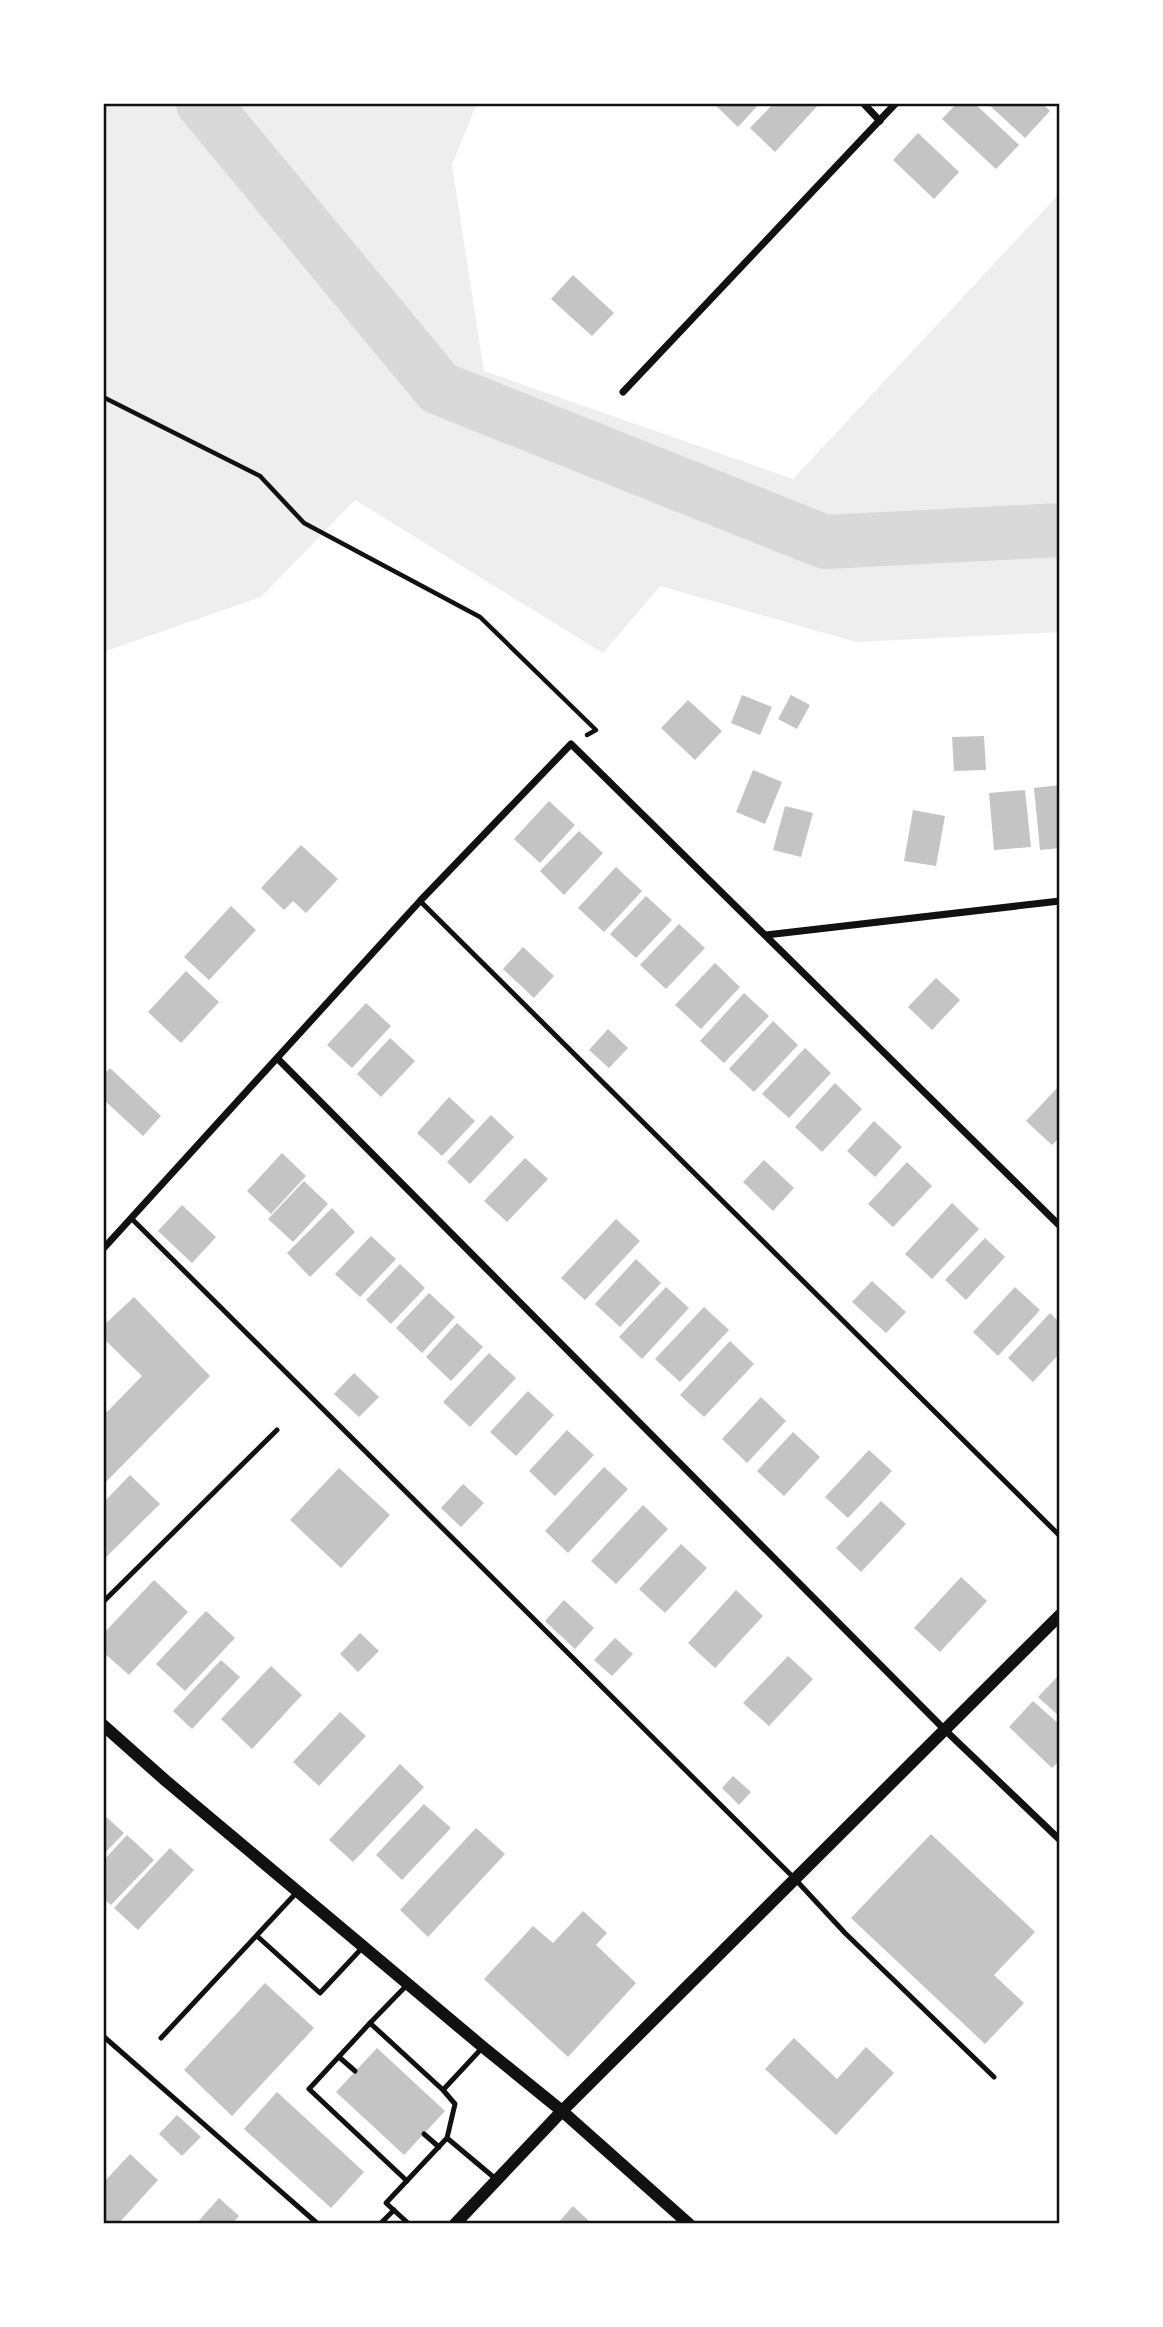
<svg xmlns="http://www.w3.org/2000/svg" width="1163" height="2327" viewBox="0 0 1163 2327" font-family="'Open Sans',sans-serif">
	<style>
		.green { fill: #eee }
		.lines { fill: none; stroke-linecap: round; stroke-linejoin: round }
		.river { stroke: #d9d9d9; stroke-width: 54 }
		.building { fill: #c4c4c4 }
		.path { stroke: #111; stroke-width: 4.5 }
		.service { stroke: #111; stroke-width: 5 }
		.minor { stroke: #111; stroke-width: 7 }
		.tertiary { stroke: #111; stroke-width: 12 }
		.neatline { fill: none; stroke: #111; stroke-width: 2.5 }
	</style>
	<rect width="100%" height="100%" fill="#fff"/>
	<path class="green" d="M103,103h374l-25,62 32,206 309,108 267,-286v439l-204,10 -196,-56 -57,67 -248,-153 -94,97 -158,55z"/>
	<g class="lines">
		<path class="river" d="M203,103l236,285 386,154 235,-12"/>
	</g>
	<g class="building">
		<path d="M713,103h47l-22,24z"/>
		<path d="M774,103h46l-45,49 -25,-24z"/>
		<path d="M957,103h17l45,42 -23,24 -54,-50z"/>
		<path d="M987,103h55l8,8 -25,27z"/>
		<path d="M918,133l41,39 -25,27 -41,-39z"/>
		<path d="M573,275l41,38 -22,23 -41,-37z"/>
		<path d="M742,695l30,12 -12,28 -29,-12z"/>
		<path d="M791,695l19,10 -13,24 -19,-10z"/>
		<path d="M688,700l34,31 -27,29 -34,-32z"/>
		<path d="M984,736l2,34 -32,1 -2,-34z"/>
		<path d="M753,770l29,12 -17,42 -29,-12z"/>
		<path d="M1060,785v63l-20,2 -6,-62z"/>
		<path d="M1025,790l6,57 -37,3 -5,-57z"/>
		<path d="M549,801l26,24 -35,38 -26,-24z"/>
		<path d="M785,806l28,7 -12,44 -28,-7z"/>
		<path d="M913,810l32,6 -9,50 -32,-5z"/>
		<path d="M579,831l24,22 -39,42 -24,-24z"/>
		<path d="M301,845l37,34 -32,34 -13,-12 -9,9 -23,-22z"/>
		<path d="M616,867l26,24 -38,41 -26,-24z"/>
		<path d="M646,896l26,24 -36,38 -26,-24z"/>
		<path d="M231,906l25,24 -47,50 -25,-23z"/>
		<path d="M679,924l26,24 -39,41 -26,-24z"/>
		<path d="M523,947l31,29 -20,22 -31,-29z"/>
		<path d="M715,963l25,24 -39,42 -26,-24z"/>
		<path d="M186,971l33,31 -38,41 -33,-31z"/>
		<path d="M936,978l24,22 -28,30 -24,-23z"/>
		<path d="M744,993l25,23 -45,47 -24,-22z"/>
		<path d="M366,1003l25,23 -39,42 -25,-23z"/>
		<path d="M773,1021l25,24 -44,47 -25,-23z"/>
		<path d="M608,1029l20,19 -19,20 -20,-18z"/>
		<path d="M390,1038l25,23 -34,36 -24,-23z"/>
		<path d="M805,1048l26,25 -42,45 -27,-24z"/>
		<path d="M110,1068l51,48 -18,20 -40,-37v-24z"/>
		<path d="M835,1083l27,26 -40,43 -27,-25z"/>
		<path d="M1060,1085v52l-8,8 -26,-24z"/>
		<path d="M449,1097l26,24 -33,35 -25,-23z"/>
		<path d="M491,1115l23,22 -44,47 -23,-22z"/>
		<path d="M874,1121l28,26 -27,30 -28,-26z"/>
		<path d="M282,1153l24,23 -35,38 -24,-23z"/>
		<path d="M525,1158l23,21 -41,43 -23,-21z"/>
		<path d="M764,1160l30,28 -21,23 -30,-29z"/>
		<path d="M907,1162l25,24 -39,41 -25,-23z"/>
		<path d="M304,1181l24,23 -35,38 -25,-23z"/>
		<path d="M952,1203l27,26 -47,50 -27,-25z"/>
		<path d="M182,1205l34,32 -24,26 -34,-32z"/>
		<path d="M332,1208l23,24 -45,45 -23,-24z"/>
		<path d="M616,1219l24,22 -55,59 -24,-22z"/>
		<path d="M371,1236l25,23 -36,38 -25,-23z"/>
		<path d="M985,1238l20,19 -39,43 -21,-20z"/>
		<path d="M636,1259l25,24 -41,44 -25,-23z"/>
		<path d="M400,1264l25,24 -34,36 -25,-24z"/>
		<path d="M872,1281l34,31 -20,21 -34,-31z"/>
		<path d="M666,1287l23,21 -47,51 -23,-22z"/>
		<path d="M1015,1287l25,23 -42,46 -25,-24z"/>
		<path d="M429,1293l26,24 -33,36 -26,-25z"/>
		<path d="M134,1297l76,79 -107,109v-76l4,3 35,-36 -39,-38v-12z"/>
		<path d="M704,1307l25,23 -49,52 -25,-23z"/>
		<path d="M1050,1313l10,10v30l-27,29 -25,-24z"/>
		<path d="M457,1323l26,24 -32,34 -25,-24z"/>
		<path d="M730,1341l24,23 -50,53 -24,-22z"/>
		<path d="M489,1353l27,25 -46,49 -27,-25z"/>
		<path d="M354,1373l25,24 -20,20 -25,-23z"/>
		<path d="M528,1391l26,24 -38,41 -26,-24z"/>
		<path d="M761,1397l25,24 -39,42 -25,-24z"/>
		<path d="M567,1430l27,25 -39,41 -26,-25z"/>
		<path d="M793,1432l27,25 -36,39 -27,-25z"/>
		<path d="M869,1450l23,21 -44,47 -23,-21z"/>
		<path d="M604,1467l24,22 -60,64 -23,-22z"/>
		<path d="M339,1468l51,47 -49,53 -51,-48z"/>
		<path d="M130,1475l30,29 -57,56v-57z"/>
		<path d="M463,1484l21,19 -23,24 -20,-19z"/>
		<path d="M881,1501l25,23 -45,48 -25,-24z"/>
		<path d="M643,1505l25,24 -52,55 -25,-23z"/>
		<path d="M681,1544l26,24 -42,45 -26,-24z"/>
		<path d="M961,1577l26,24 -47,51 -26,-24z"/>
		<path d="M154,1580l34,32 -59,63 -26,-23v-18z"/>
		<path d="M736,1590l27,26 -48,52 -27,-25z"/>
		<path d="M564,1600l30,28 -19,21 -30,-28z"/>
		<path d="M206,1611l29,27 -50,53 -29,-27z"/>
		<path d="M360,1633l19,18 -21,21 -18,-18z"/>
		<path d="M615,1638l18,16 -21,22 -18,-16z"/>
		<path d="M788,1656l25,23 -44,47 -26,-23z"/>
		<path d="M221,1660l19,17 -48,52 -19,-18z"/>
		<path d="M271,1666l31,29 -50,54 -31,-30z"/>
		<path d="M1060,1674v43l-22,-20z"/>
		<path d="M1033,1701l27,24v35l-8,8 -43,-41z"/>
		<path d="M340,1712l26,24 -47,50 -26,-24z"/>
		<path d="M400,1764l24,23 -71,75 -24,-22z"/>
		<path d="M733,1776l18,16 -12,13 -17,-17z"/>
		<path d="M424,1804l27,24 -49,52 -26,-25z"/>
		<path d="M103,1814l21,19 -21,22z"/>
		<path d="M476,1828l29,26 -77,83 -28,-27z"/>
		<path d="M931,1834l104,98 -41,43 30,28 -39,41 -134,-126z"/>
		<path d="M127,1835l27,25 -43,45 -8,-7v-37z"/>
		<path d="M170,1848l24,22 -56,60 -24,-22z"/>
		<path d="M583,1911l24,22 -11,12 40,38 -68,74 -84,-78 49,-53 20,17z"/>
		<path d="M265,1983l49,45 -82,88 -48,-46z"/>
		<path d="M794,2038l43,41 29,-32 28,26 -58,62 -71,-66z"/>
		<path d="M377,2048l68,63 -41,44 -68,-63z"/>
		<path d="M277,2092l87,80 -33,36 -87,-79z"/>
		<path d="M177,2115l24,22 -19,19 -23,-22z"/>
		<path d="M130,2154l28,26 -40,44h-15v-41z"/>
		<path d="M219,2198l20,18 -7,8h-36z"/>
		<path d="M573,2206l19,18h-35z"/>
	</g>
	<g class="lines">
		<path class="path" d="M103,397l157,79 44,47 176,94 116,113 -9,5"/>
		<g class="service">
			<path d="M420,901l640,635"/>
			<path d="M131,1218l664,661 50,54 149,144"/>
			<path d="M103,1602l174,-172"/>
			<path d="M257,1936l63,57 43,-46"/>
			<path d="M370,2023l37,-38"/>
			<path d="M103,2036l215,188"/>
			<path d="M161,2038l137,-147"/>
			<path d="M339,2057l16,14"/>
			<path d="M443,2090l40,-43"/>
			<path d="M424,2134l15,13"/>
			<path d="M407,2181l-98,-92 61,-66 73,67 12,14 -8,34"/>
			<path d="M380,2224l14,-14"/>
			<path d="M409,2224l-23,-21 61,-65 50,42"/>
		</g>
		<g class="minor">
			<path d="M863,103l17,18"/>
			<path d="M623,392l273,-289"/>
			<path d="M766,935l294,-34"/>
			<path d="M278,1059l667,671 115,110"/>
			<path d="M103,1249l317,-348 151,-157 489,482"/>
		</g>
		<g class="tertiary">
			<path d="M103,1725l63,56 317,266 79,64 127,113"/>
			<path d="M455,2224l107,-113 498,-496"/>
		</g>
	</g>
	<rect width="1163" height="2327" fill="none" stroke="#ffffff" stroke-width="210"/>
	<rect x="105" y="105" width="953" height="2117" class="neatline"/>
</svg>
